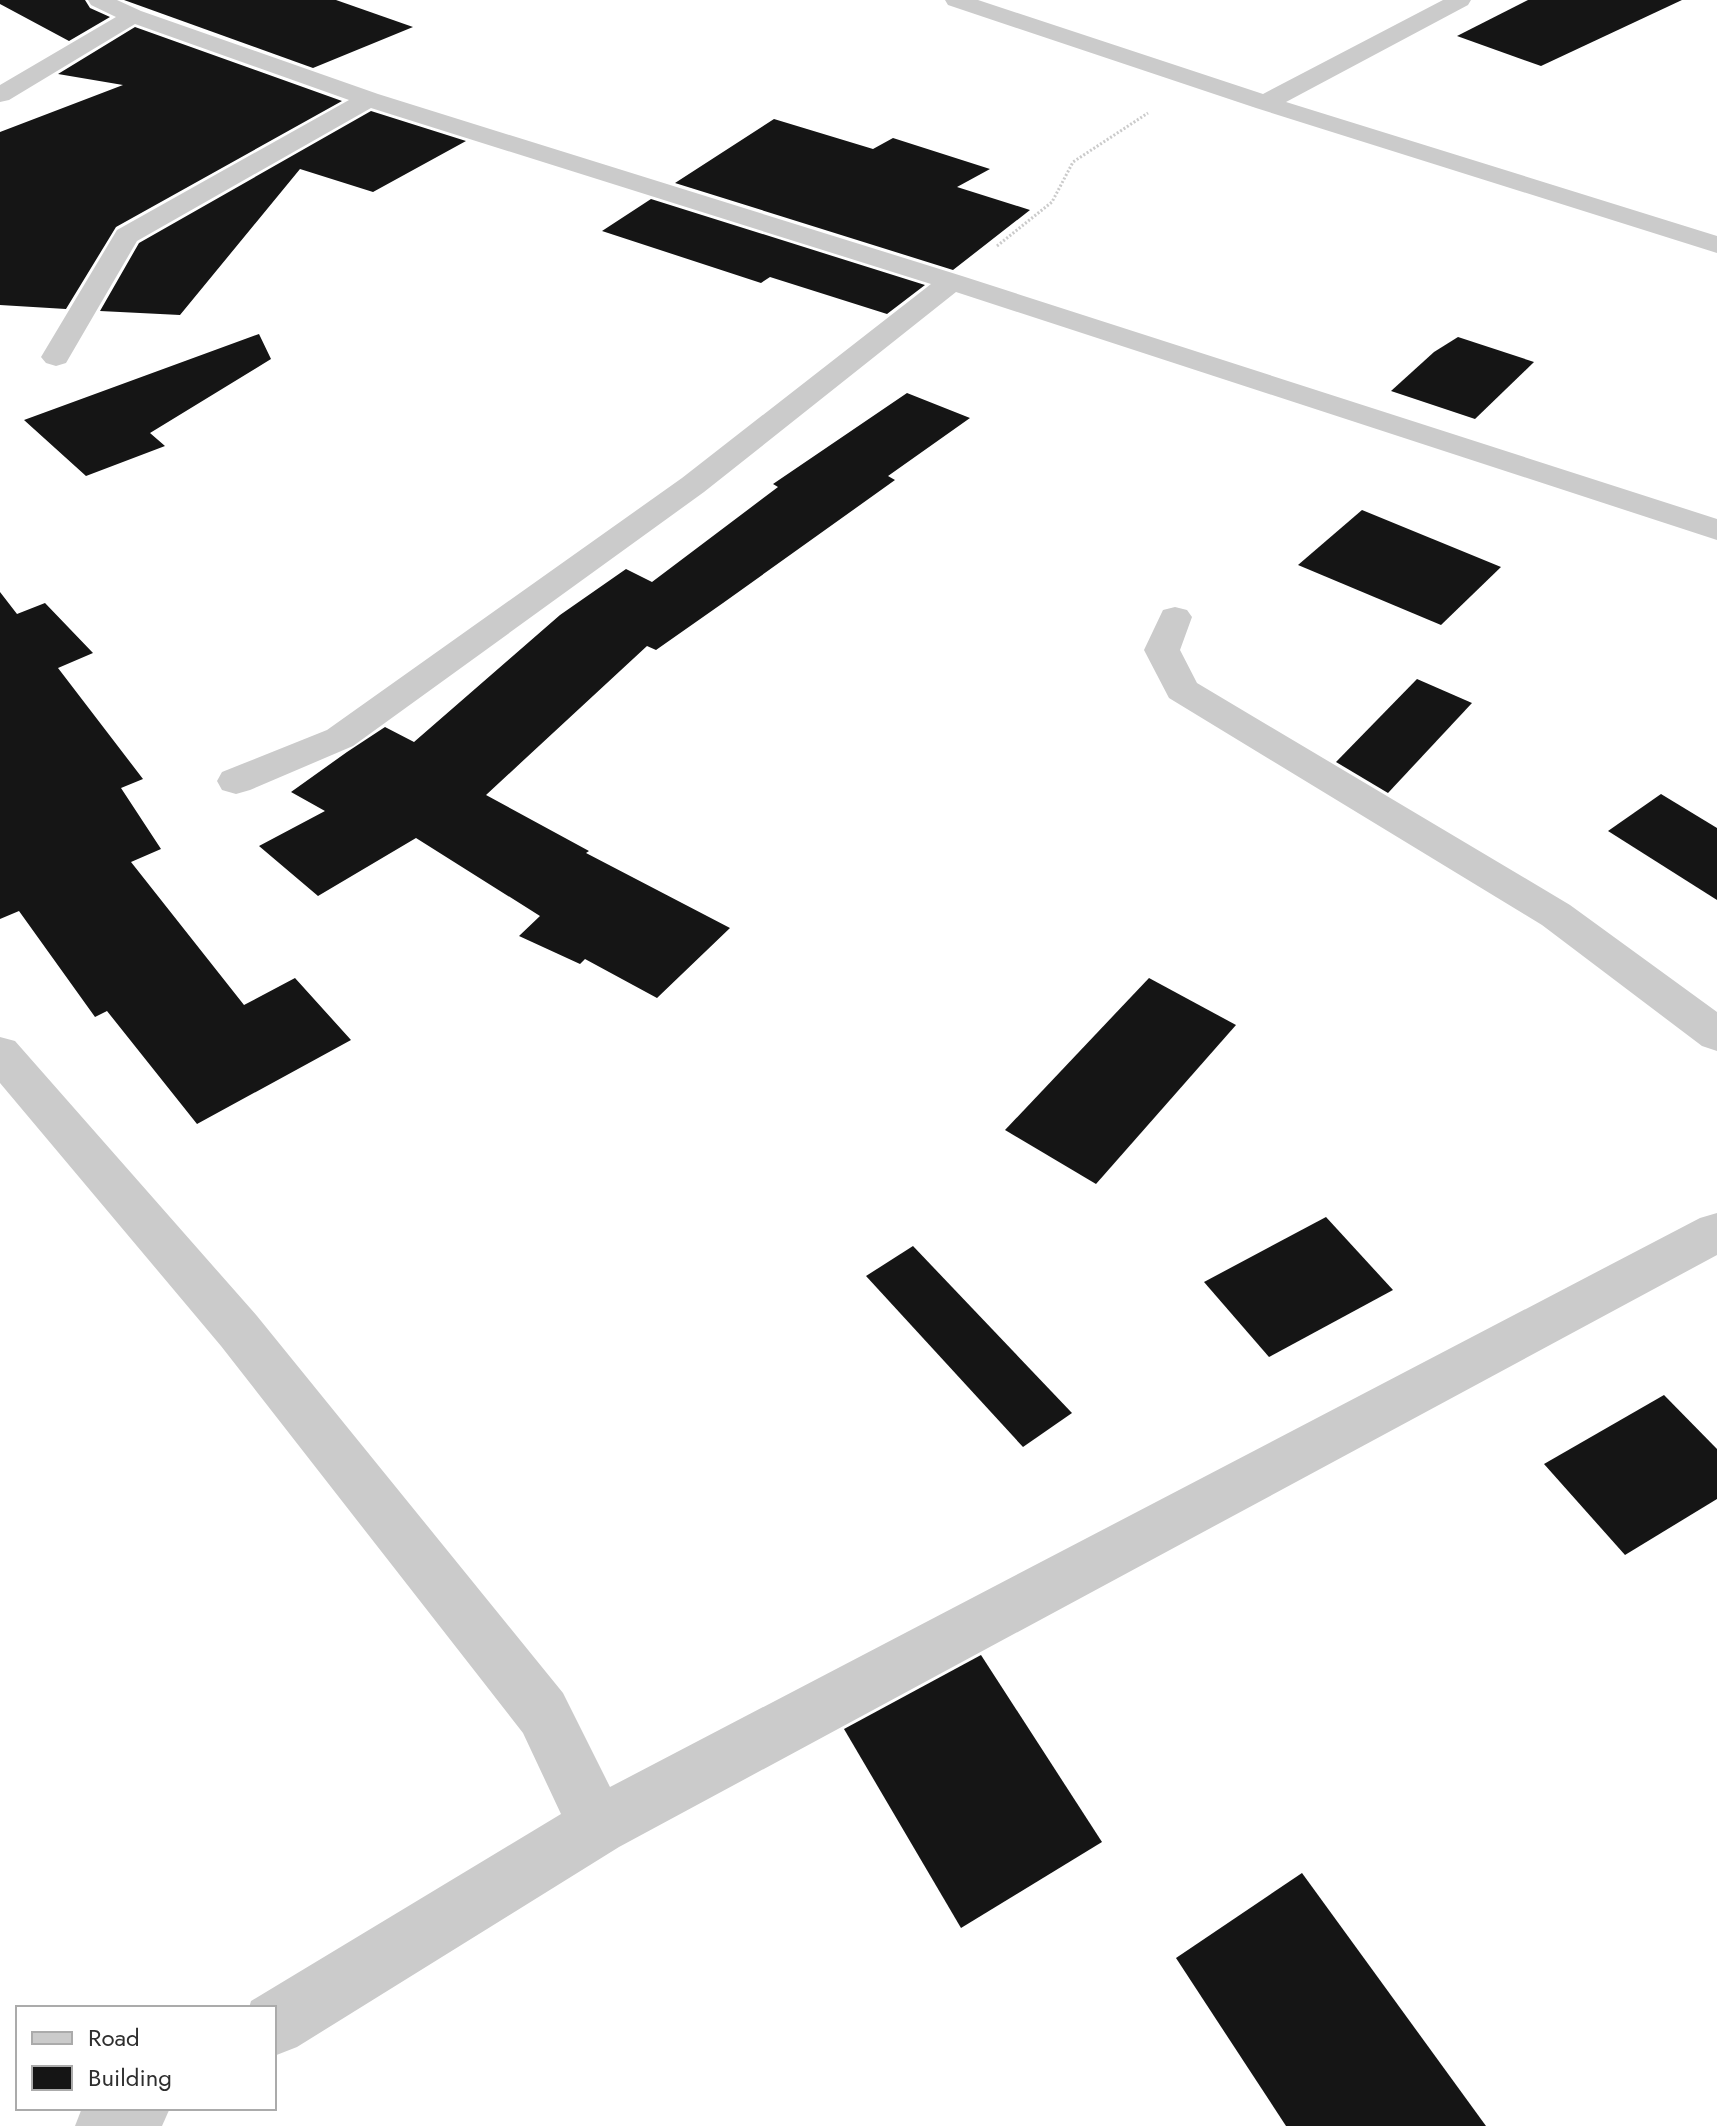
<svg xmlns="http://www.w3.org/2000/svg" width="1717" height="2126" viewBox="0 0 1717 2126" font-family="Jost,sans-serif">
	<style>
		.building { fill: #151515 }
		.lines { fill: none; stroke-linecap: round; stroke-linejoin: round }
		.path { stroke: #cbcbcb; stroke-width: 3; stroke-dasharray: 2 2; stroke-linecap: butt }
		.minor { fill: #cbcbcb; fill-rule: evenodd }
	</style>
	<rect width="100%" height="100%" fill="#fff"/>
	<g class="building">
		<path d="M0,0h85l5,8 20,9 -41,24 -69,-37z"/>
		<path d="M124,0h212l77,27 -100,41z"/>
		<path d="M1528,0h154l-141,66 -84,-30z"/>
		<path d="M135,27l207,74 -226,126 -50,82 -66,-4v-173l123,-47 -65,-11z"/>
		<path d="M371,111l95,30 -93,51 -73,-23 -120,146 -80,-4 39,-68z"/>
		<path d="M774,119l99,30 20,-11 97,31 -33,18 73,23 -77,60 -278,-87z"/>
		<path d="M651,199l274,86 -38,29 -117,-37 -9,6 -159,-52z"/>
		<path d="M259,334l12,25 -121,74 15,13 -79,30 -62,-56z"/>
		<path d="M1458,337l76,25 -59,57 -84,-28 43,-39z"/>
		<path d="M907,393l63,25 -82,58 7,4 -172,123 -67,47 -9,-4 -161,149 103,56 -3,2 144,75 -73,70 -72,-39 -5,5 -61,-28 21,-20 -124,-78 -98,58 -59,-50 66,-35 -34,-19 56,-40 38,-25 29,15 146,-127 66,-46 26,13 126,-95 -5,-3z"/>
		<path d="M1362,510l139,57 -60,58 -143,-60z"/>
		<path d="M0,592l17,22 28,-11 48,50 -35,15 85,111 -22,9 40,61 -30,13 113,143 51,-27 56,62 -154,84 -90,-113 -12,6 -76,-106 -19,8z"/>
		<path d="M1417,679l55,24 -84,90 -52,-31z"/>
		<path d="M1661,794l56,34v72l-109,-69z"/>
		<path d="M1149,978l87,47 -140,159 -91,-54z"/>
		<path d="M1326,1217l67,73 -124,67 -65,-75z"/>
		<path d="M913,1246l159,167 -49,34 -157,-171z"/>
		<path d="M1664,1395l53,54v50l-92,56 -81,-91z"/>
		<path d="M981,1655l121,187 -141,86 -117,-199z"/>
		<path d="M1302,1873l184,253h-200l-110,-168z"/>
	</g>
	<g class="lines">
		<path class="path" d="M997,246l55,-44 21,-40 75,-49"/>
		<g class="minor">
			<path d="M88,0h29l24,11 237,83 584,182 755,243v21l-761,-248 -252,200 -351,254 -103,44 -14,4 -14,-4 -5,-9 5,-9 105,-42 355,-252 249,-194 -560,-176 -234,133 -71,122 -10,3 -10,-3 -5,-6 76,-127 232,-130 -214,-76 -126,76 -9,2v-17l116,-68 -25,-12z"/>
			<path d="M945,0h33l285,94 180,-94h28l-3,5 -182,97 431,134v17l-461,-145 -308,-103z"/>
			<path d="M1175,607l12,3 5,7 -12,33 17,33 373,222 147,107v39l-15,-5 -160,-121 -373,-227 -25,-48 19,-40z"/>
			<path d="M0,1037l15,4 242,275 306,377 47,94 1090,-569 17,-5v42l-1098,592 -322,200 -23,9v-48h-25l2,-7 310,-187 -38,-81 -302,-387 -221,-263z"/>
			<path d="M82,2108h88l-8,18h-87z"/>
		</g>
	</g>
	<rect x="16" y="2006" width="260" height="104" fill="#ffffff" stroke="#ababab" stroke-width="2"/>
	<rect x="32" y="2032" width="40" height="12" fill="#cbcbcb" stroke="#ababab" stroke-width="2"/>
	<text x="88" y="2046" font-size="24" fill="#2e2e2e">Road</text>
	<rect x="32" y="2066" width="40" height="24" fill="#151515" stroke="#ababab" stroke-width="2"/>
	<text x="88" y="2086" font-size="24" fill="#2e2e2e">Building</text>
</svg>
